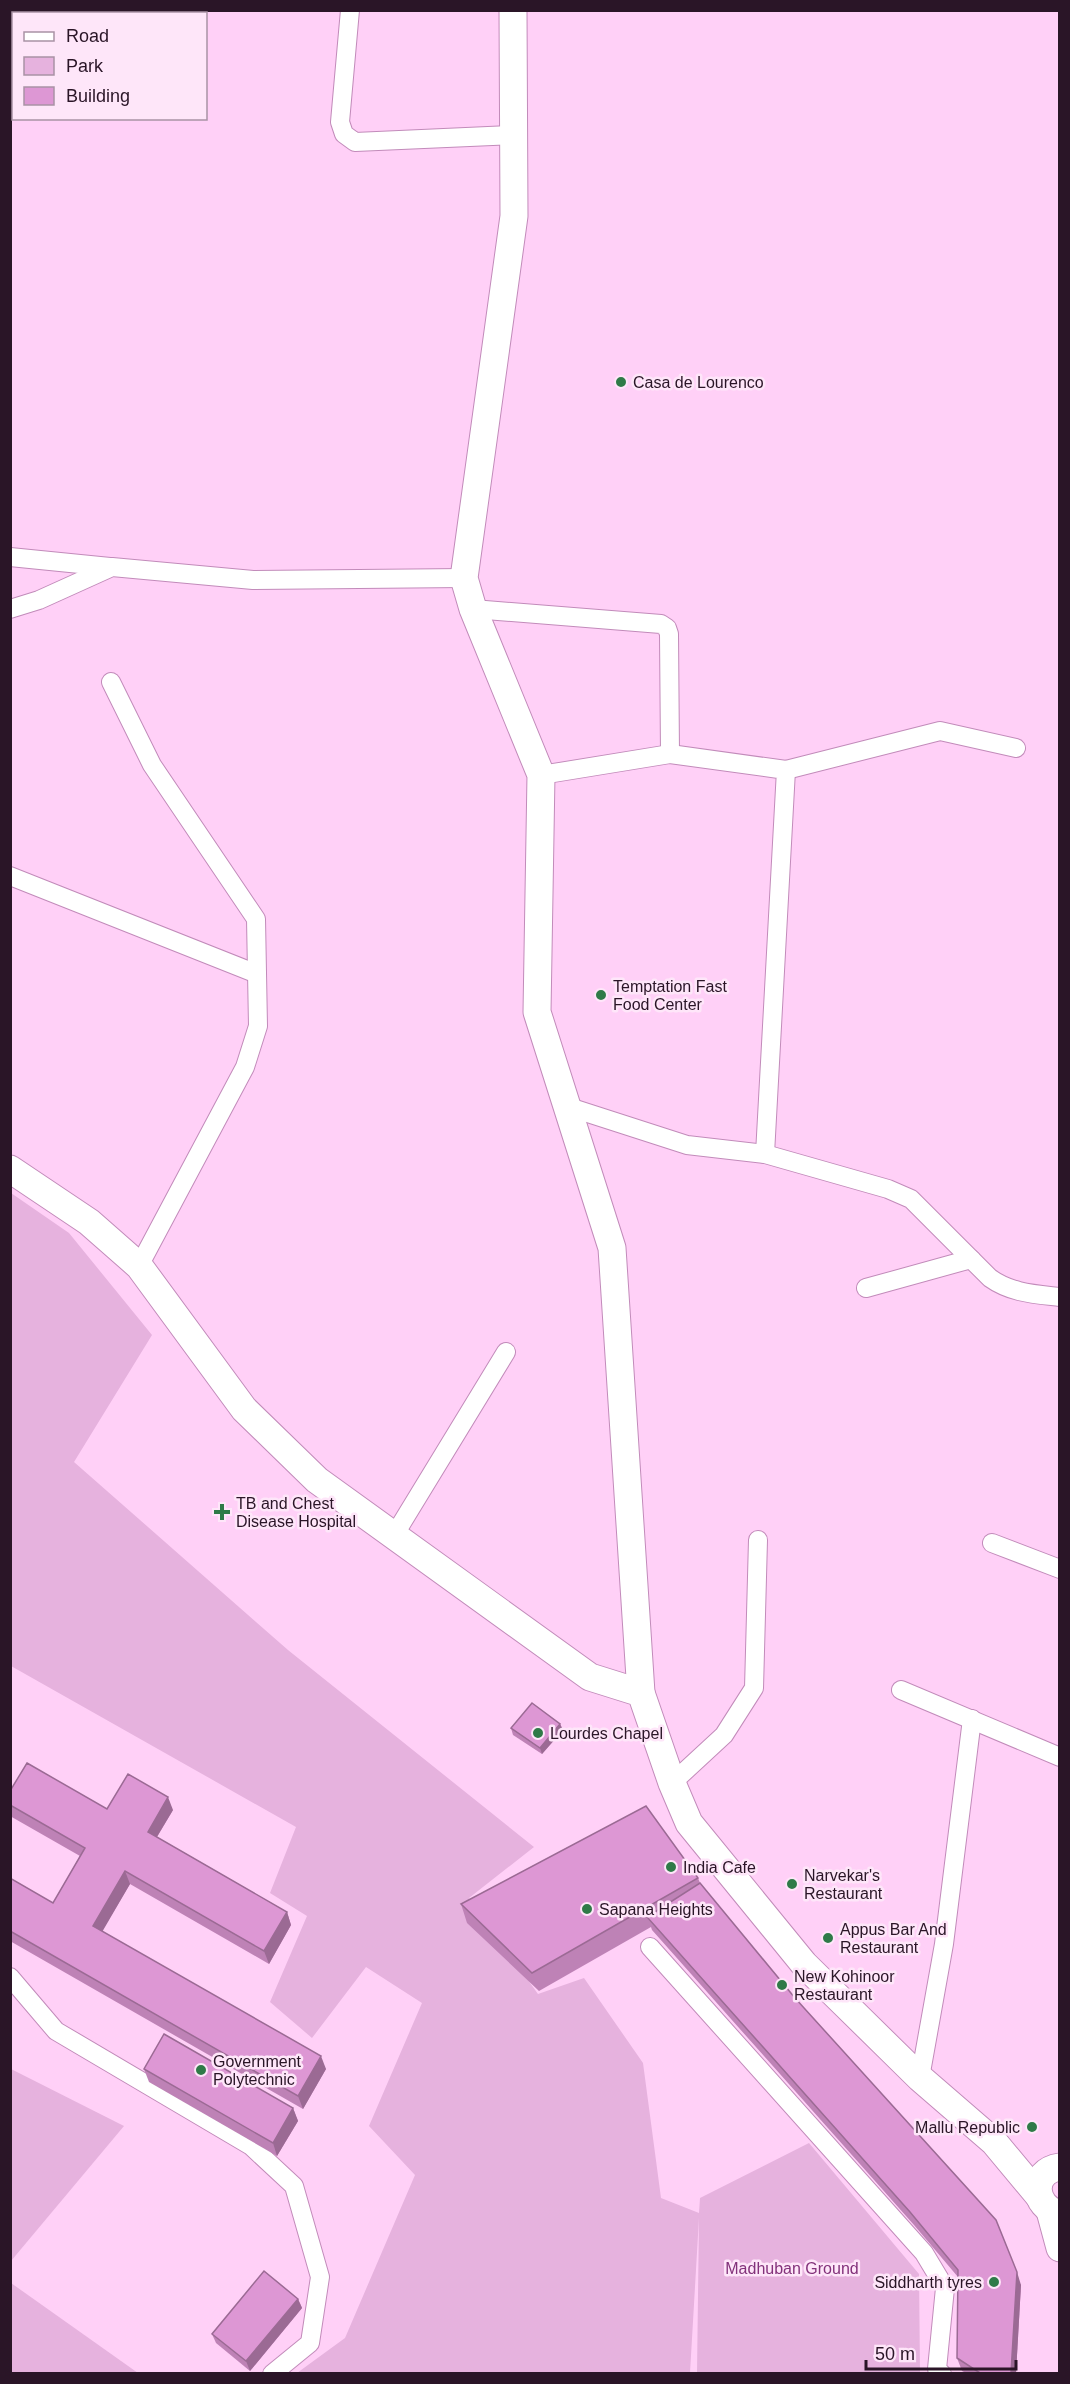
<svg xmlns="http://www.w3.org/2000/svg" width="1070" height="2384" viewBox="0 0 1070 2384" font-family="Arial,sans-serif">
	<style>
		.green { fill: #e6b2de }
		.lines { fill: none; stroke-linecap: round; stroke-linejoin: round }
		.minor-casing { stroke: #c28bba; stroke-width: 20 }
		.secondary-casing { stroke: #c28bba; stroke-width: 29 }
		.minor { stroke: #fff; stroke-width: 18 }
		.secondary { stroke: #fff; stroke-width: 27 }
		.wall { fill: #be82b6 }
		.shaded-wall { fill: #9b6a94 }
		.building { fill: #dd97d4; stroke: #9b6a94; stroke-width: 1.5 }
		.poi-dot { fill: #2f7a48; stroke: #fee6f9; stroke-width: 2 }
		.labels { text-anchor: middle; stroke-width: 5; stroke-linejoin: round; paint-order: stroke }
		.poi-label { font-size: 16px; fill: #2a1527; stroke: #fee6f9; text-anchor: start }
		.park-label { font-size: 16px; fill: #83327b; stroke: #fee6f9 }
	</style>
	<rect width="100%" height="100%" fill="#ffd0f7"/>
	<g class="green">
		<path d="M11,1193l58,40 83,102 -78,127 214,188 246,197 -65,51 69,96 46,-16 59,85 18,135 38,15 1,-15 109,-55 110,131 1,99h-223l2,-155 -9,155h-393l48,-35 70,-163 -46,-49 53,-123 -56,-36 -54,71 -42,-36 37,-86 -37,-23 26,-66 -285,-161z"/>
		<path d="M11,2069l113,57 -113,135z"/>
		<path d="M10,2283h1l127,90h-127z"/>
	</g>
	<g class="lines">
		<defs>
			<g id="minor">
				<path d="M350,10l-10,112 4,12 11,8 158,-7"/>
				<path d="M10,557l100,10"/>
				<path d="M10,609l29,-9 73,-33 141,13 211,-2"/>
				<path d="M473,609l188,15 6,4 2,6 1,120"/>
				<path d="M111,682l41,83 104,154 2,107 -13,41 -106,199"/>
				<path d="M786,770l154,-39 76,17"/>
				<path d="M541,775l129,-21 116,16 -21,384"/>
				<path d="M10,876l247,98"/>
				<path d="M566,1106l121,39 78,9 123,35 23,10 79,79c21,15 44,16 70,19"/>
				<path d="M866,1288l105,-29"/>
				<path d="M395,1534l111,-182"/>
				<path d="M992,1543l68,26"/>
				<path d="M901,1690l159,67"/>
				<path d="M672,1783l52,-48 30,-47 4,-148"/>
				<path d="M650,1947l274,306 21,35 -8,81 5,5"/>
				<path d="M10,1977l46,54 195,115 43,40 26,91 -10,66 -38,31"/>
				<path d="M920,2078l24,-134 28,-225"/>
			</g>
			<g id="secondary">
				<path d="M513,10l1,206 -50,362 9,31 68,166 -4,237 75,236 29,445"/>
				<path d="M10,1169l79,53 50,44 105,143 73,71 273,197 51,16 31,90 17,40 115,141 116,114 74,64 45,54"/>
				<path d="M1060,2167c-30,4 -28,40 0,47"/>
				<path d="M1050,2211l10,37"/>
			</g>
		</defs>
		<use href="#minor" class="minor-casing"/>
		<use href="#secondary" class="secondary-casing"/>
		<use href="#minor" class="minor"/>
		<use href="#secondary" class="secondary"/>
	</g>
	<g class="wall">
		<path d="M560,1724l3,6 -21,24 -29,-19 -2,-7z"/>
		<path d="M10,1791l97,18 66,1 -16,27 130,75 4,13 -22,39 -139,-80 -28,47 224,138 -23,40 -293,-168v-63l43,25 27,-47 -70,-40z"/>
		<path d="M698,1878l2,5 321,402 -5,88h-50l-4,-2 -5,-13 1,-81 -44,-52 -262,-295 -1,-3 -112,64 -72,-68 -6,-19z"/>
		<path d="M144,2069l149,39 5,13 -21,35 -128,-74z"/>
		<path d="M298,2299l4,9 -52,63 -34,-28 -4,-9z"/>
	</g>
	<g class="shaded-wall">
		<path d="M560,1724l3,6 -21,24 -2,-6z"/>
		<path d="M168,1797l5,13 -21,35 -4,-13z"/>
		<path d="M125,1871l5,13 -32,55 -5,-13z"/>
		<path d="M287,1912l4,13 -22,39 -5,-13z"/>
		<path d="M321,2056l5,13 -23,40 -5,-13z"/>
		<path d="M293,2108l5,13 -21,35 -4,-13z"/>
		<path d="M1017,2272l4,13 -5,88h-5z"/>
		<path d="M298,2299l4,9 -52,63 -4,-10z"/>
	</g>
	<g class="building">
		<path d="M532,1703l28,21 -20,24 -29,-20z"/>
		<path d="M27,1763l80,46 21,-35 40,23 -20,35 139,80 -23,39 -139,-80 -32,55 228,130 -23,40 -288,-165v-53l43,25 32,-55 -75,-43v-14z"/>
		<path d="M646,1806l52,72 -166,95 -71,-69z"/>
		<path d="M700,1883l95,115 201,222 21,52 -6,101h-31l-23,-15 1,-88 -48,-58 -263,-295z"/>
		<path d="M164,2034l129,74 -20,35 -129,-74z"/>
		<path d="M264,2271l34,28 -52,62 -34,-27z"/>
	</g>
	<g class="poi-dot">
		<circle cx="621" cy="382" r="6"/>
		<circle cx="601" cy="995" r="6"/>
		<path d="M219 1503h6v6h6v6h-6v6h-6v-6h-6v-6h6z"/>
		<circle cx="538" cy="1733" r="6"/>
		<circle cx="671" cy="1867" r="6"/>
		<circle cx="792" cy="1884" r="6"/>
		<circle cx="587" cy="1909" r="6"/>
		<circle cx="828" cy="1938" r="6"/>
		<circle cx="782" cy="1985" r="6"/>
		<circle cx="201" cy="2070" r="6"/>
		<circle cx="1032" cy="2127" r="6"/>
		<circle cx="994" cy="2282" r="6"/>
	</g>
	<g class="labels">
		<g class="poi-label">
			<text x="633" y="388">Casa de Lourenco</text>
			<text x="613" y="992">Temptation Fast<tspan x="613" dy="18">Food Center</tspan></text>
			<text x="236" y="1509">TB and Chest<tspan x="236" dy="18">Disease Hospital</tspan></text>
			<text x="550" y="1739">Lourdes Chapel</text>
			<text x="683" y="1873">India Cafe</text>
			<text x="804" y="1881">Narvekar's<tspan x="804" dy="18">Restaurant</tspan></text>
			<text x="599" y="1915">Sapana Heights</text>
			<text x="840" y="1935">Appus Bar And<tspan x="840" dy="18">Restaurant</tspan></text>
			<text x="794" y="1982">New Kohinoor<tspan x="794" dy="18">Restaurant</tspan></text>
			<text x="213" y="2067">Government<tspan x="213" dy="18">Polytechnic</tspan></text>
			<text x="1020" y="2133" text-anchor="end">Mallu Republic</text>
			<text x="982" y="2288" text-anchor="end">Siddharth tyres</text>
		</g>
		<g class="park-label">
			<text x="792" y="2274">Madhuban Ground</text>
		</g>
	</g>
	<rect width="1070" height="2384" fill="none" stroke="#2a1527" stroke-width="24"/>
	<rect x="12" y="12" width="195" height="108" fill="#fee6f9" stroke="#a992a5" stroke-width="1.5"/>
	<rect x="24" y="32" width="30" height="9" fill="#ffffff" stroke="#a992a5" stroke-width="1.5"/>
	<text x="66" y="42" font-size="18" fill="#2a1527">Road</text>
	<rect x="24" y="57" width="30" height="18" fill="#e6b2de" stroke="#a992a5" stroke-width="1.5"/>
	<text x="66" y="72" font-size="18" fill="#2a1527">Park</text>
	<rect x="24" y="87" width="30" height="18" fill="#dd97d4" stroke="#a992a5" stroke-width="1.5"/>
	<text x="66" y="102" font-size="18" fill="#2a1527">Building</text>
	<path d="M866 2360v9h150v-9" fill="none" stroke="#2a1527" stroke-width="3"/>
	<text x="875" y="2360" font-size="18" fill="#2a1527" stroke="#fee6f9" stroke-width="4.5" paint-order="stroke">50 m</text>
</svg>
